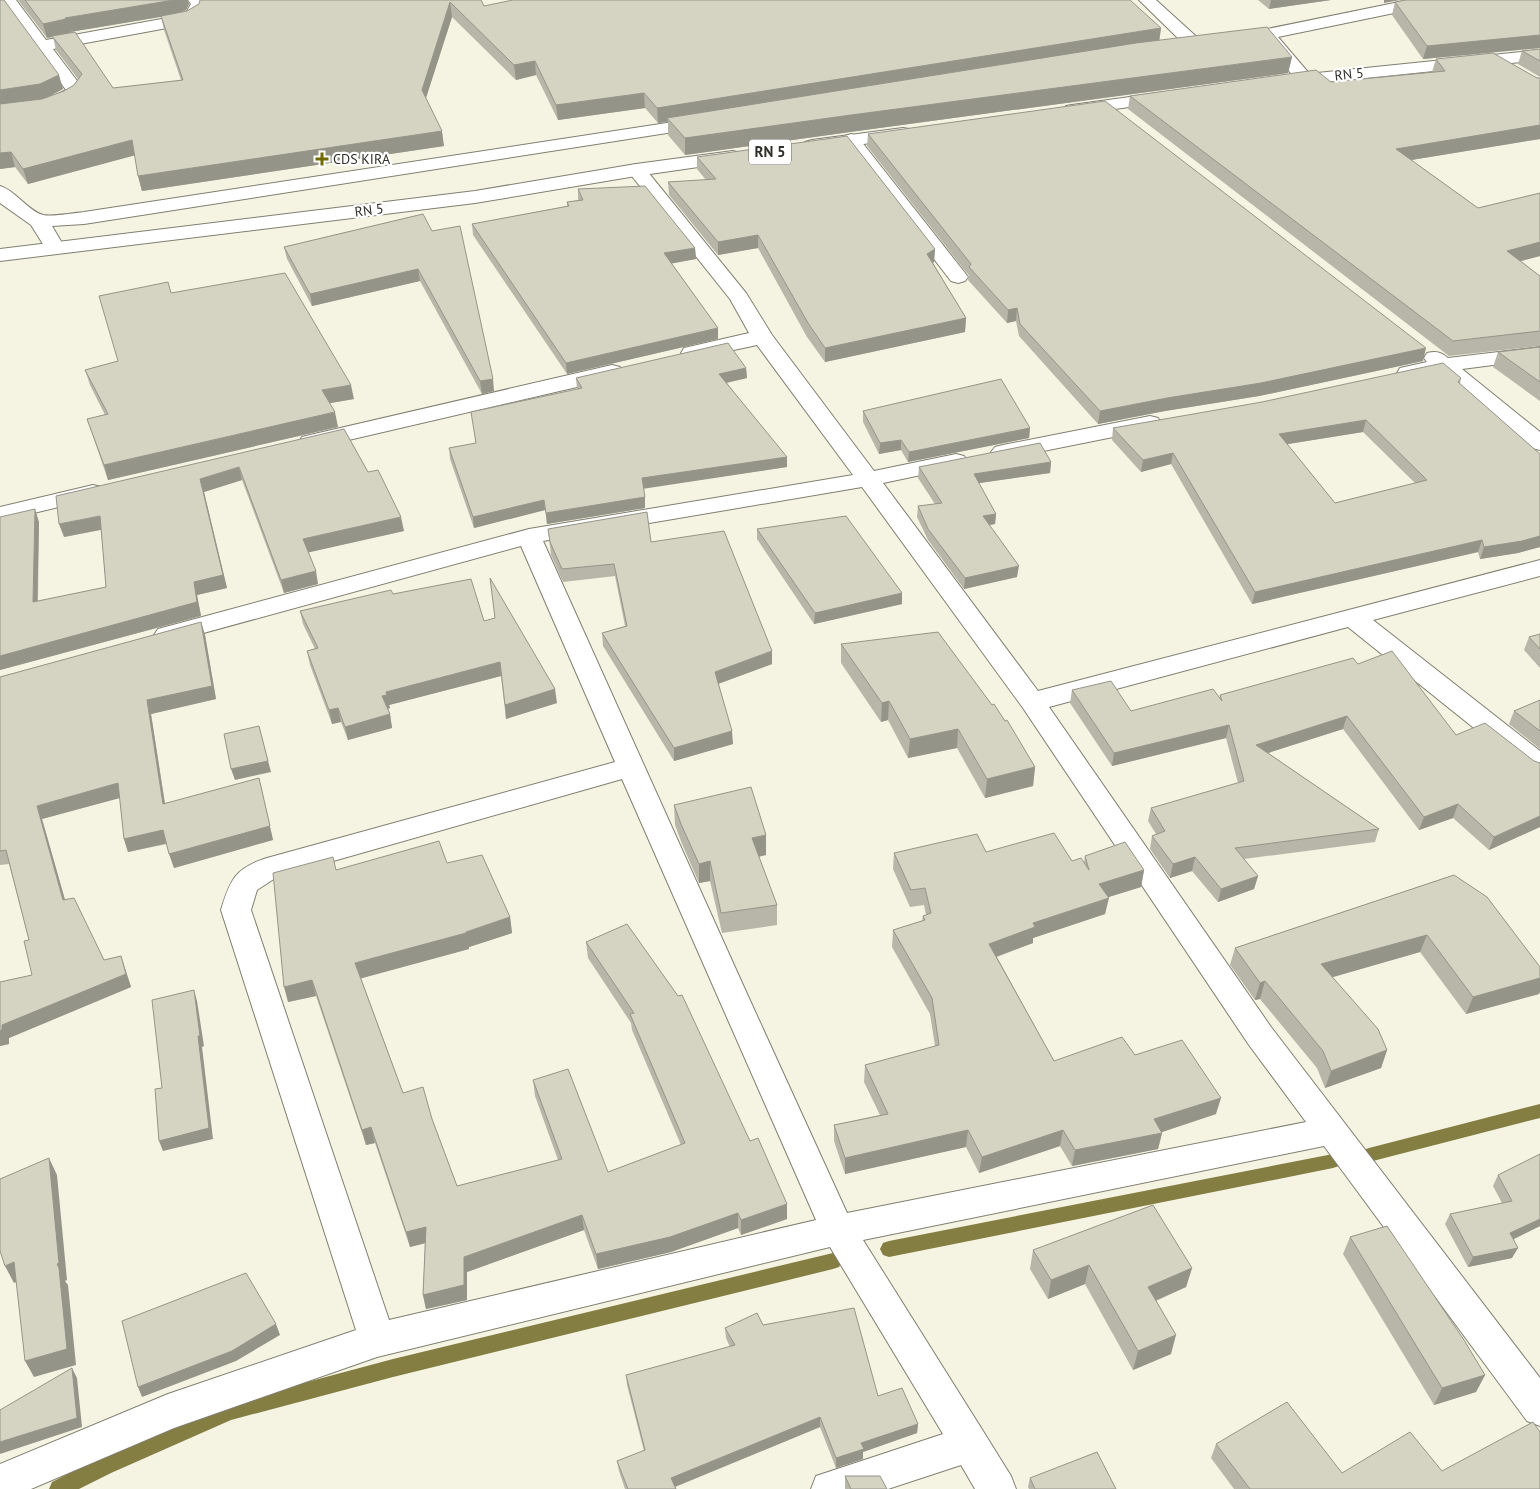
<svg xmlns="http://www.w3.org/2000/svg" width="1540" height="1489" viewBox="0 0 1540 1489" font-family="'PT Sans',sans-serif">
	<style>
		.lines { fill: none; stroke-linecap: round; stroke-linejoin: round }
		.stream { fill: #847e42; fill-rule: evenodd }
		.minor-casing { stroke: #807f70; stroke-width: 2 }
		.major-casing { stroke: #807f70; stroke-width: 2 }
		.minor { fill: #fff; fill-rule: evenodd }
		.major { fill: #fff; fill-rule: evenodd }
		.wall { fill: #b7b6a8; fill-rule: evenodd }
		.shaded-wall { fill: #959488 }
		.building { fill: #d5d4c3; stroke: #959488; fill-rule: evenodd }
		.poi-dot { fill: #716800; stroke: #fff; stroke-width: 2 }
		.labels { text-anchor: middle; stroke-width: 4.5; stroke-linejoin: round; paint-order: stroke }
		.far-street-label { font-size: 14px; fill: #302f29; stroke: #fff }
		.far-poi-label { font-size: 14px; fill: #302f29; stroke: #fff; text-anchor: start }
		.shield { fill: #fff; stroke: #6e6d69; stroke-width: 1 }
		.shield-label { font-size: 15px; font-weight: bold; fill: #302f29 }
	</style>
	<rect width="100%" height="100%" fill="#f5f4e3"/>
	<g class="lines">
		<g class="stream">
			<path d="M1540,1104v14l-171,44 -6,-2 -2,-5 2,-5 6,-2z"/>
			<path d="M1333,1154l6,2 2,5 -2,5 -6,2 -444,89 -6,-2 -3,-6 3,-6 6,-2z"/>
			<path d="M833,1253l6,2 3,6 -3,6 -6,2 -440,108 -162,43 -120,53 -32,16h-30l3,-7 45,-23 132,-56 164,-44z"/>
		</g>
		<defs>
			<g id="minor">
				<path d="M0,0h16l30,40 132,-24 9,-5 4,-7 -3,-4h16l3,4 -7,13 -11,7 -136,25 31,41c-17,25 -57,25 -84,28v-10l45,-7 21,-11z"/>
				<path d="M1139,0h17l43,39 2,4 -2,4h-12z"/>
				<path d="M1409,0h32l-2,3 -6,2 -155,32 35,41 -3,4 -6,1 -6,-1 -39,-48 2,-4 6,-1z"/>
				<path d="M706,117l6,1 3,4 -3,4 -628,98 -32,2 13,22 -3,4 -7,2 -7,-2 -17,-27 -31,-22v-17c15,4 28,25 43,29 10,2 30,-2 41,-3z"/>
				<path d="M851,134l6,2 108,137 3,4 -3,4 -7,2 -7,-2 -109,-141 3,-4z"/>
				<path d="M636,164l7,2 103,127 26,42 102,136 82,-17 8,2 4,5 -4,5 -81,17 155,208 502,-131v16l-167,44 167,131v25l-10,-3 -182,-146 -299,80 222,320 269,351v48l-13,-5 -203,-275 -461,94 120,191 28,45 5,13h-41l-14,-24 -73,24h-77l5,-13 127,-42 -113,-187 -453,110 -203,71 -143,61h-31v-25l168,-70 188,-64 -135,-420c9,-30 14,-42 46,-52l348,-96 -94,-216 -354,97 -9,-2 -4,-6 4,-6 371,-100 324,-54 -96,-130 -65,14 -8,-1 -3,-5 3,-5 65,-15 -19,-34 -103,-129 2,-4zM862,487l161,221 226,337 57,77 -459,91 -104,-228 -200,-444zM622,779l194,441 -427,100 -138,-410 6,-20 20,-13z"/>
				<path d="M1540,347v12l-78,10 78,63v18l-8,-2 -92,-75 -32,7 -8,-2 -3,-5 3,-5 27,-6 -3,-4 3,-5c9,-2 14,-1 21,5z"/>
				<path d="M612,365l8,2 3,5 -3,5 -310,72 -8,-2 -3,-5 3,-5 8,-2z"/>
				<path d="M1150,416l8,2 3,5 -3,5 -155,31 -8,-2 -4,-5 4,-5 8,-2z"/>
				<path d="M93,485l8,2 4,5 -4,5 -101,24v-14z"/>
			</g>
			<g id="major">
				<path d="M1540,50v10l-252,26 -6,-1 -3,-4 3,-4 6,-1z"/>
				<path d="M1166,92l6,1 3,4 -3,4 -100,14 -6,-1 -3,-4 3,-4 6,-1z"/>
				<path d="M903,128l6,1 3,4 -3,4 -97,15 -7,-2 -2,-4 2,-4 7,-2z"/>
				<path d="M733,151l7,2 2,4 -2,4 -104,15 -161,27 -475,58v-12l475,-58 161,-27z"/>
			</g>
		</defs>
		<use href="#minor" class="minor-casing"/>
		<use href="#major" class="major-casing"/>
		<use href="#minor" class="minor"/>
		<use href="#major" class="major"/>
	</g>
	<g class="wall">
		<path d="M0,0l63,89 -13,7 14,-5 10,-6 4,-6 -22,-29 -3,-13 -6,1 -29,-38h170l1,4 -3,6 -5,2 300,-12 3,6 677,22 -2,12 133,17 -4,16 -438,59 -165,23 -17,-20v-13l-10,1 -13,-15 -87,12 -22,-45 -20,5 -64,-63 -26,81 18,48 -302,45 -4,-15 -3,-21 -107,29 -13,-17 -15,2zM161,17l3,13 17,50 -68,8 -43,-56z"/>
		<path d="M1258,0h73l-62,9z"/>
		<path d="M1540,0v48l-117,11 -31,-44 3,-13z"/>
		<path d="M1540,49v28l-22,-13 4,-13z"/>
		<path d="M1436,59l104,19v61l-129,21 67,48 62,-15v63l-20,5 20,15v70l-91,10 -321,-247 2,-13 201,-14 101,-10z"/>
		<path d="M868,134l555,227 -164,35 -94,15 -67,13 -79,-88 -3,-15 -9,2 -39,-43 1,-5 -3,-3 -99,-126z"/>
		<path d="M697,157l238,92 -1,13 -1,1 33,55 -1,14 -140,30 -18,-25 -49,-89 -40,7 -49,-60 -1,-13 38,-2 -9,-11z"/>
		<path d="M578,189l117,59 1,11 -25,4 47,65v11l-151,35 -94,-139 -1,-11 95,-18v-4l11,-2z"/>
		<path d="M423,214l71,177 -12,3 -62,-113 -108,25 -25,-47 -3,-12z"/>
		<path d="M171,293l183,106 -24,4 8,24 -230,53 -21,-61 18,-4 -15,-30 -5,-15 33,-9z"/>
		<path d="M1540,347v54l-47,-34 5,-15z"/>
		<path d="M746,368l1,10 -20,5 60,84 -144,21 2,20 -98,16 -2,-14 -71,18 -24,-69 -1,-11 27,-5 101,-54 -1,-11z"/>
		<path d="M1461,378l-1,6 80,70v93l-22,6 -38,6 -2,-7 -226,52 -81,-140 -30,8 -29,-32 1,-12zM1363,432l52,51 -80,20 -48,-59z"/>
		<path d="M863,411l167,17 -1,10 -121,24 -7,-12 -22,4 -16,-32z"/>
		<path d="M344,429l24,43 36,59 -96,21 10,32 -34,9 -42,-113 -38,12 23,96 -30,7 4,21 -201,54v-153l39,5 -1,79 68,-14 -5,-57 -37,7z"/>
		<path d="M1051,462l-1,11 -71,10 17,31 -1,10 -5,1 27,52 -53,12 -36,-49 -11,-23 1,-11 17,-2 -17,-26 1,-11z"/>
		<path d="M548,529l103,13 121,122 -54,20 15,60 -59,17 -71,-115 -1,-13 23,-7 -10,-50 -52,6 -12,-27z"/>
		<path d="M757,529l145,64v11l-88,20 -57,-85z"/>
		<path d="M393,594l91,27 73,82 -51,16 -5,-43 -112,29 1,3 -3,1 3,5 2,14 -44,12 -7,-18 -9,2 -22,-59 -3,-14 8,-2 -12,-25 -3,-13z"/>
		<path d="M201,622l4,13 11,64 -65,15 14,89 97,-11 11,48 -99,28 -7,-24 -39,8 -4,-13 -4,-41 -78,21 23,81 39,60 17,-4 10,31 -122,51v6l-9,2v-64l32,-7 -3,-35 -20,-76 -9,1v-188z"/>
		<path d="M1540,634v34l-16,-18 5,-13z"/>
		<path d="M841,644l151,61 13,16 30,46 -2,19 -48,12 -28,-50 -49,10 -20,-38 -7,2 -40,-59z"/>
		<path d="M1358,664l98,71 84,28v64l-51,23 -36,-32 -34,12 -76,-101 -75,24 111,76 -4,13 -131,17 14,17 -4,13 -36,13 -26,-31 -22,7 -20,-29 2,-13 4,-2 -8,-13 3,-13 87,-25 -12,-45 -114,28 -42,-63 2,-13 59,21 89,-13v-3z"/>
		<path d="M1540,700v49l-31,-25 5,-13z"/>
		<path d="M674,805l92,50 -8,2 19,48v20l-55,8 -12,-52 -11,2 -17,-39 -7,-19z"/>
		<path d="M986,852l98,10 1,-6 59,14 -3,17 -33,10 -3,17 -72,24v5l-36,14 57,104 81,-6 81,59 -54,18v1l-4,16 -86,17 -12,-20 -81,27 -13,-26 -121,27 -11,-33v-16l46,-10 -16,-33 1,-17 70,-19 -5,-32 -38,-67 1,-17 29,-9 1,-5 3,-1 -2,-10 -14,2 -17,-38 1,-16z"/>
		<path d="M447,863l63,54 2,16 -43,14v2l-108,29 42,115 29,26 25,67 101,-26 -23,-64 -2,-16 75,92 73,-27 -49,-115 -1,-7 -43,-65 -2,-16 201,277 -46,16 -3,-7 -67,24 -73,17 -14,-39 -117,42v28l-41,9 -3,-14 2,-52 -15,4 -35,-104 -9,2 -50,-149 -28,6 48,-132z"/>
		<path d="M1454,875l85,119 -73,20 -46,-62 -88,25 55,73 -6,18 -56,20 -8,-20 -57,-69 -5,1 -25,-35 5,-17z"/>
		<path d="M1540,1154v72l-27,13 -1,19 -44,9 -23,-43 5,-10 52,-11 -9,-17 5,-11z"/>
		<path d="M1350,1237l135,138 -9,17 -42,13 -91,-151z"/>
		<path d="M1033,1250l159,18 -6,19 -30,14 15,53 -38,16 -48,-86 -37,15 -18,-30z"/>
		<path d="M763,1325l115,71 40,28 -1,9 -54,19v7l-27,9 -16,-41 -145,60 1,2h-51l-6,-18 -2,-10 27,-10 -17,-66 -1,-10 104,-28 -4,-9 -1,-10z"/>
		<path d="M1216,1444l126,29 100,-2 98,18h-306l-23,-31z"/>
		<path d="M845,1476l42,13h-42z"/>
		<path d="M1030,1478l85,11h-86l-1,-2z"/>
	</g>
	<g class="shaded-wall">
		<path d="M174,0h14l1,4 -3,6 -9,4 -107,18v2l-23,4 -4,-14 22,-6z"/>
		<path d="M1271,0h60l-62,9z"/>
		<path d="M1384,0h16l-16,3z"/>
		<path d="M450,2l2,15 -28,87 -2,-14z"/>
		<path d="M1161,28l-2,15 -492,75 1,4 -10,1 -1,-15z"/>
		<path d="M1540,35v13l-117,11 4,-13z"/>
		<path d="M1292,57l-4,16 -438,59 -165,23v-17l166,-23z"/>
		<path d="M535,61l1,14 -20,5 -2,-15z"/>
		<path d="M59,75l4,14 -19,10 -44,7v-16z"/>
		<path d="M644,93l1,15 -87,12 -2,-15z"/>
		<path d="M1540,125v14l-147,24 3,-14z"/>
		<path d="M442,131l2,15 -302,45 -4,-15z"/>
		<path d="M132,140l4,15 -108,29 -5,-15z"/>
		<path d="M11,152l4,15 -15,2v-16z"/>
		<path d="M758,235v13l-40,7v-13z"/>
		<path d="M1540,242v14l-38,10 5,-15z"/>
		<path d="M695,248l1,11 -32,6v-12z"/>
		<path d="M935,249l-1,13 -8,5 1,-13z"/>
		<path d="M418,269l2,12 -108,25 -2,-12z"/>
		<path d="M1017,308l-1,13 -9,2 1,-13z"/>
		<path d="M966,318l-1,14 -140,30v-14z"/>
		<path d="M718,328v11l-151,35 -1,-11z"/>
		<path d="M1426,348l-3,13 -164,35 -94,15 -67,13 2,-13z"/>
		<path d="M746,368l1,10 -27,6 -1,-10z"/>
		<path d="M493,379l1,12 -12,3 -2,-13z"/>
		<path d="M351,385l3,14 -29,5 -3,-14z"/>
		<path d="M335,412l3,15 -230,53 -4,-15z"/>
		<path d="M1366,420l-3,12 -87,14 3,-12z"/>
		<path d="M1030,428l-1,10 -121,24 1,-10z"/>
		<path d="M901,440v10l-22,4 1,-11z"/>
		<path d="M1173,453l-2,11 -30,8 2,-12z"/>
		<path d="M787,457v10l-145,22v-11z"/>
		<path d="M1051,462l-1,11 -77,11 1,-10z"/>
		<path d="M239,467l3,13 -38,12 23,96 -30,7 4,21 -201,54v-14l194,-74 6,-103z"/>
		<path d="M645,497v11l-98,16 -1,-11z"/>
		<path d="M544,500l1,10 -71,18 -1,-11z"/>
		<path d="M35,509l4,13 -2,94 -4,-14z"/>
		<path d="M996,514l-1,10 -13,2 1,-10z"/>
		<path d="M100,516l4,13 -40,8 -5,-13z"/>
		<path d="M401,517l3,14 -98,22 -3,-14z"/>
		<path d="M1540,536v11l-22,6 -38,6 4,-12z"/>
		<path d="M1482,540l-4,12 -226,52 3,-12z"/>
		<path d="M1019,566l-2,11 -53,12 1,-11z"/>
		<path d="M316,571l2,13 -34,9 -3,-13z"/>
		<path d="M902,593v11l-88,20 1,-11z"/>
		<path d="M201,622l4,13 11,64 -65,15 16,104 -4,-14 -16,-104z"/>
		<path d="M772,651v13l-57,21v-13z"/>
		<path d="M500,662l1,14 -112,29 1,3 -5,2 -3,-14 4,-4z"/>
		<path d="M555,689l2,14 -51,16 -1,-14z"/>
		<path d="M889,701l-1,19 -7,2 1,-19z"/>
		<path d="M338,708l3,14 -9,2 -3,-14z"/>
		<path d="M390,714l2,14 -44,12 -3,-13z"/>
		<path d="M1347,716l-4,13 -91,29 4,-13z"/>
		<path d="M1229,725l-3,13 -114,28 2,-13z"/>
		<path d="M259,726l12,46 -36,8 -4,-11z"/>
		<path d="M958,729l-1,19 -49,10 2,-19z"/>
		<path d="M732,731l1,13 -59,17v-13z"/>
		<path d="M1035,767l-2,19 -48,12 2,-19z"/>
		<path d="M259,778l14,62 -99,28 -5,-14z"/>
		<path d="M118,783l5,14 -81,22 27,95 -6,-14 -26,-94z"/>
		<path d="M1458,804l-5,14 -34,12 5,-13z"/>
		<path d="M1540,816v11l-51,23 5,-13z"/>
		<path d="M163,830l5,13 -40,9 -4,-13z"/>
		<path d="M766,835v20l-14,3v-20z"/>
		<path d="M1195,857l-3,14 -22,7 3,-14z"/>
		<path d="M710,861v20l-11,2v-19z"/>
		<path d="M1144,870l-3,17 -45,14 3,-17z"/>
		<path d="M1258,876l-4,13 -36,13 3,-13z"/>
		<path d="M1109,898l-4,16 -72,24v5l-46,17 2,-16 44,-21z"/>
		<path d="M510,917l2,16 -43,14v2l-110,30 -4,-16 111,-31z"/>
		<path d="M1427,935l-7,17 -104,30 5,-18z"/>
		<path d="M121,956l10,31 -122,51v6l-9,2v-15l2,-6z"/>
		<path d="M1540,978v14l-1,2 -73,20 7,-17z"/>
		<path d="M312,980l4,16 -28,6 -4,-15z"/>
		<path d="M1265,981l-5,18 -5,1 5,-17z"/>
		<path d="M194,990l3,11 7,45 -2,1 11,92 -50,12 -4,-10 39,-105z"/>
		<path d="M1387,1050l-6,18 -56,20 6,-17z"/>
		<path d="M1221,1098l-5,16 -66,22 4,-17z"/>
		<path d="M371,1127l4,16 -9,2 -4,-15z"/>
		<path d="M968,1130l-2,17 -121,27v-16z"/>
		<path d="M1063,1130l-3,16 -81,27 3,-16z"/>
		<path d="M1162,1133l-4,16 -86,17 3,-16z"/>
		<path d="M49,1158l8,17 10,105 -2,1 3,4 8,80 -42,12 -9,-16 32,-97z"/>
		<path d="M787,1204v15l-46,16v-15z"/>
		<path d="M738,1213v15l-67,24 -73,17 -2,-15z"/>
		<path d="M582,1215l2,15 -117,42v28l-41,9 -3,-14 41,-38z"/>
		<path d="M1540,1219v7l-36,18 6,-11z"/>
		<path d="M426,1227l4,15 -20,5 -4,-15z"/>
		<path d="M1518,1248l-6,10 -44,9 5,-10z"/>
		<path d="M14,1262l8,17 -8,4 -9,-17z"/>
		<path d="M1089,1265l-4,19 -37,15 3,-19z"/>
		<path d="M1192,1268l-6,19 -43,19 5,-19z"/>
		<path d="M276,1324l4,11 -44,26 -94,36 -4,-10z"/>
		<path d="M1176,1335l-5,19 -38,16 5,-19z"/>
		<path d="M72,1368l5,10 5,49 -82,27v-12z"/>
		<path d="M1485,1375l-9,17 -42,13 8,-17z"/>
		<path d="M820,1417v10l-148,61 -1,-10z"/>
		<path d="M918,1424l-1,9 -54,19v7l-27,9v-10l25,-15z"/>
	</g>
	<g class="building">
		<path d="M0,0h4l55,75 -19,9 -40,6z"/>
		<path d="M25,0h149l-109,18 1,1 -23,5z"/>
		<path d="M200,0h281l3,6 29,-6h617l31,28 -504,80 -13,-15 -88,12 -21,-44 -21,4 -64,-63 -28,88 20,41 -304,45 -6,-36 -109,29 -12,-17 -11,1v-49l42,-5 22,-8 10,-6 8,-11 -30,-38 23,-4 38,56 70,-8 -22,-64 26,-5 12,-7z"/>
		<path d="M1406,0h134v35l-113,11 -32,-44z"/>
		<path d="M1267,27l25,30 -441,58 -166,23 -18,-20 469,-75z"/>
		<path d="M1540,49v12l-18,-10z"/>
		<path d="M1493,53l44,25h3v47l-144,24 82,59 62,-15v49l-33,9 33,25v55l-87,10 -323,-245 186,-26 15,12 114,-11 -9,-12z"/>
		<path d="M1105,101l321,247 -165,35 -94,15 -67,13 -80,-87 -3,-16 -9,2 -39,-43 2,-3 -4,-5 -99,-125z"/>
		<path d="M847,136l88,113 -8,5 39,64 -141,30 -17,-25 -50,-88 -40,7 -50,-60 48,-3 -19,-22z"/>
		<path d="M645,186l50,62 -31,5 54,75 -152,35 -94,-139 97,-18 -2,-4 16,-2 -5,-11z"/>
		<path d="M423,214l9,17 28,-5 33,153 -13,2 -62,-112 -108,25 -26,-47z"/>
		<path d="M285,273l66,112 -29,5 13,22 -231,53 -17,-46 21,-5 -23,-44 33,-9 -19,-65 69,-14 3,11z"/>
		<path d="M728,343l18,25 -27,6 68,83 -145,21 3,19 -99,16 -2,-13 -71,17 -24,-69 27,-5 -5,-31 111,-24 -6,-10z"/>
		<path d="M1540,347v35l-42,-30z"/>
		<path d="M1443,363l18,15 -3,4 82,72v82l-18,5 -38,6 -2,-7 -227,52 -82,-139 -30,7 -30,-32 149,-26zM1366,420l61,60 -92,23 -56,-69z"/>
		<path d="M1001,379l29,49 -121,24 -8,-12 -21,3 -17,-32z"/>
		<path d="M344,429l24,43 10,-2 23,47 -98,22 13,32 -35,9 -42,-113 -39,12 23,96 -29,7 3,20 -197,54v-139l35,-8 -2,93 73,-15 -6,-71 -41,8 -3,-28z"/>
		<path d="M1040,443l11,19 -77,12 22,40 -13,2 36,50 -54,12 -37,-49 -10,-23 24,-3 -23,-36z"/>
		<path d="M647,512l4,30 73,-11 48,120 -57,21 17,59 -58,17 -72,-115 25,-7 -13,-62 -52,5 -12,-27 -2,-13z"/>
		<path d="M846,516l56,77 -87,20 -58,-84z"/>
		<path d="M490,578l65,111 -50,16 -5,-43 -114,30 1,3 -5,1 8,18 -45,13 -7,-19 -9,2 -22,-59 11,-3 -18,-37 91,-21 2,4 78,-15 13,42 11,-3z"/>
		<path d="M201,622l11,64 -65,14 16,104 96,-26 11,48 -101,28 -6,-24 -39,9 -6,-56 -81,23 26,94 11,-2 30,62 17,-4 5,18 -124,51v5l-2,1v-49l32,-7 -8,-34 5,-1 -23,-90 -6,1v-174z"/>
		<path d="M938,632l54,73 2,-1 11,17 2,-1 28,47 -48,12 -29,-50 -48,10 -21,-38 -7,2 -41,-59z"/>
		<path d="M1540,634v15l-11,-12z"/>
		<path d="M1392,651l64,84 29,-12 49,38 6,2v53l-46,21 -36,-33 -34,13 -77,-101 -91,29 123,84 -144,19 23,28 -37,13 -26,-32 -22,7 -21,-28 13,-5 -14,-23 93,-27 -15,-56 -115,28 -42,-63 39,-9 20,30 82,-22 9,12 -2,-6 133,-37 5,6z"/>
		<path d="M1540,700v31l-26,-20z"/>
		<path d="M259,726l9,35 -37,8 -7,-35z"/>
		<path d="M751,787l15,48 -14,3 25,67 -56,8 -11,-52 -11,3 -18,-40 -7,-19z"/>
		<path d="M1054,833l18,28 9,-3 8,12 -4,-14 40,-14 19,28 -45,14 10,14 -76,25 2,4 -46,17 65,117 68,-24 13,18 47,-15 39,58 -67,21 8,14 -87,17 -12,-20 -81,27 -14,-27 -123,28 -11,-33 54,-11 -23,-49 74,-20 -7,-47 -39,-68 32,-10 -2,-4 8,-3 -6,-25 -14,2 -17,-37 83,-19 9,18z"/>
		<path d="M439,841l8,22 35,-8 28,62 -44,15v1l-111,30 48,130 20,-6 9,32 25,67 105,-27 -29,-79 35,-11 40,103 77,-29 -55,-129 4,-1 -48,-71 41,-18 51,72 4,-1 68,146 8,-3 29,66 -46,16 -3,-7 -68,24 -74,17 -14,-39 -118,42v28l-41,10 3,-68 -20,5 -35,-105 -9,3 -50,-150 -28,7 -11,-114 60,-16 3,13z"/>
		<path d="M1454,875l33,22 53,70v11l-67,19 -46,-62 -106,29 57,65 9,21 -56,21 -8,-20 -58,-70 -5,2 -25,-35z"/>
		<path d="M194,990l6,46h-2l11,92 -50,13 -4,-52 7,-1 -10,-88z"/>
		<path d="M1540,1154v65l-30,14 8,15 -45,9 -23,-43 62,-13 -14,-26z"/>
		<path d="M49,1158l10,105 -2,1 2,4 8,81 -42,12 -11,-99 -9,4 -5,-15v-72z"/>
		<path d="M1153,1205l39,63 -44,19 28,48 -38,16 -49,-86 -38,15 -18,-30z"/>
		<path d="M1387,1226l77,114 21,35 -43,13 -92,-151z"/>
		<path d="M246,1273l30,51 -44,27 -94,36 -16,-66z"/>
		<path d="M854,1308l24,88 24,-8 16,36 -57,19 3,6 -28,9 -16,-41 -149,61 5,11h-48l-11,-28 28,-11 -19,-75 109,-30 -10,-17 32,-15 6,12z"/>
		<path d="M72,1368l5,50 -77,24v-32z"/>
		<path d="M1287,1402l55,71 68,-41 32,39 91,-49 7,10v57h-290l-34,-45z"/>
		<path d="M1097,1452l19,37h-81l-5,-11z"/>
		<path d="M845,1476h35l7,13h-36z"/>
	</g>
	<path class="poi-dot" d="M319.5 151.5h5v5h5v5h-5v5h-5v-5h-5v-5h5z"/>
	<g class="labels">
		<g class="far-street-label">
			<text transform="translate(1349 74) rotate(-6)" y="5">RN 5</text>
			<text transform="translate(369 210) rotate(-7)" y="5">RN 5</text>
		</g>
		<g class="far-poi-label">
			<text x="333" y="164">CDS KIRA</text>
		</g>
		<rect class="shield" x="749" y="139.5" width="42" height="25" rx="4"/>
		<g class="shield-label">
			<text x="770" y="157">RN 5</text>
		</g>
	</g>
</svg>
